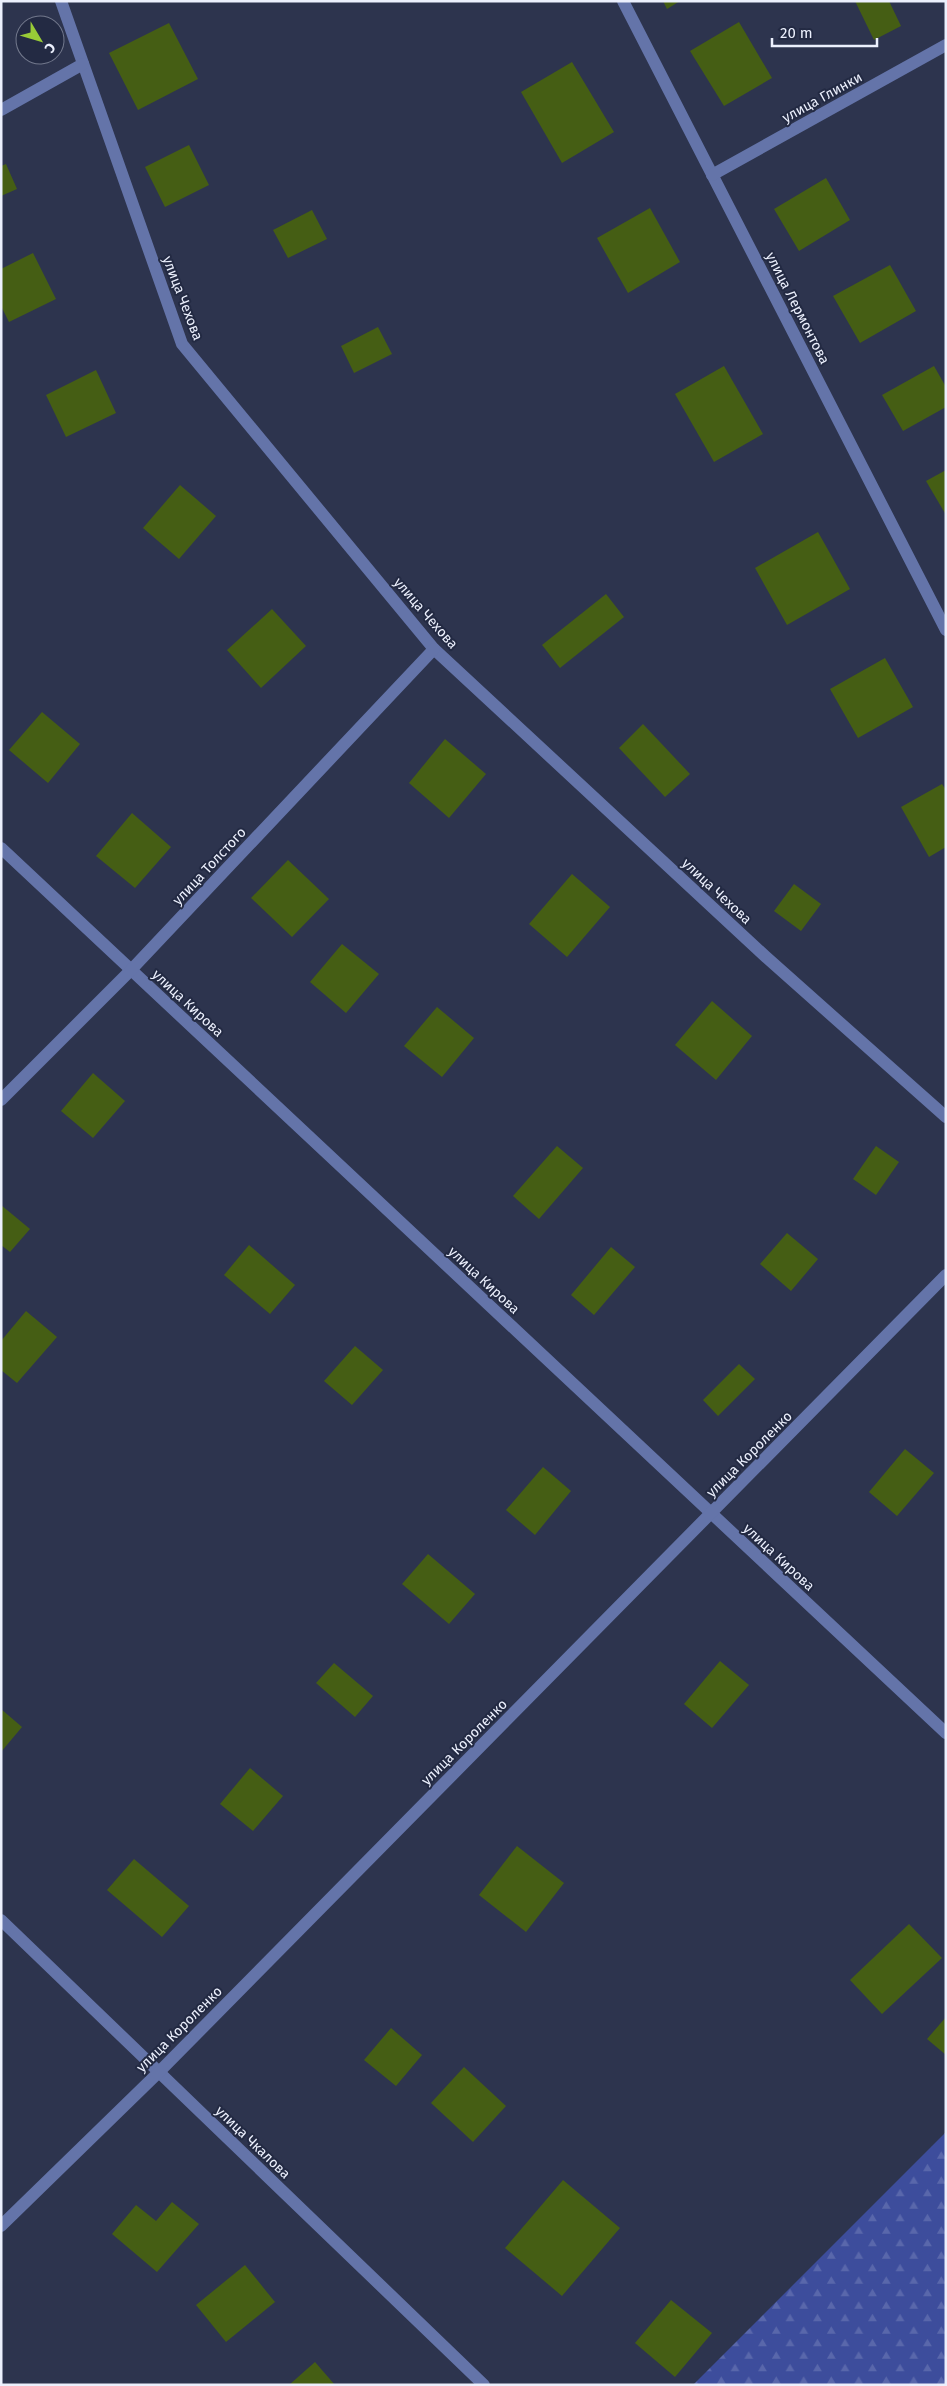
<svg xmlns="http://www.w3.org/2000/svg" width="947" height="2386" viewBox="0 0 947 2386" font-family="'Fira Sans',sans-serif">
	<style>
		.forest { fill: url(#forest-firs) }
		.building { fill: #455e14 }
		.lines { fill: none; stroke-linecap: round; stroke-linejoin: round }
		.minor { stroke: #6474a9; stroke-width: 12 }
		.labels { text-anchor: middle; stroke-width: 4; stroke-linejoin: round; paint-order: stroke }
		.street-label { font-size: 14px; fill: #ecf0fd; stroke: #232a43 }
	</style>
	<defs>
		<pattern id="forest-firs" width="22" height="20" patternUnits="userSpaceOnUse" patternTransform="scale(1.25)"><rect width="22" height="20" fill="#3d4d9c"/><path d="M5 1l3.5 6h-7zM16 11l3.5 6h-7z" fill="#5967ab"/></pattern>
	</defs>
	<rect width="100%" height="100%" fill="#2d344e"/>
	<path class="forest" d="M946,2132v253h-253z"/>
	<g class="building">
		<path d="M663,1h17l-13,8z"/>
		<path d="M855,1h34l12,25 -27,14z"/>
		<path d="M739,22l33,56 -48,28 -34,-55z"/>
		<path d="M169,23l29,56 -60,31 -29,-57z"/>
		<path d="M572,62l42,70 -52,31 -41,-71z"/>
		<path d="M189,145l20,40 -44,22 -20,-40z"/>
		<path d="M6,164l11,25 -16,7v-30z"/>
		<path d="M826,178l24,42 -51,31 -25,-42z"/>
		<path d="M650,208l30,54 -52,31 -31,-55z"/>
		<path d="M312,210l15,29 -39,19 -15,-28z"/>
		<path d="M33,253l23,46 -47,23 -8,-16v-37z"/>
		<path d="M890,265l26,46 -56,32 -27,-47z"/>
		<path d="M378,327l14,27 -38,19 -13,-27z"/>
		<path d="M724,366l39,68 -49,28 -39,-68z"/>
		<path d="M934,366l12,21v20l-43,24 -21,-36z"/>
		<path d="M96,370l20,43 -50,24 -20,-42z"/>
		<path d="M946,470v45l-20,-34z"/>
		<path d="M180,485l36,31 -37,43 -36,-31z"/>
		<path d="M818,532l32,57 -63,36 -32,-57z"/>
		<path d="M606,594l18,23 -64,51 -18,-23z"/>
		<path d="M272,609l34,37 -45,42 -34,-38z"/>
		<path d="M885,658l28,49 -55,31 -28,-49z"/>
		<path d="M42,712l38,32 -32,39 -39,-33z"/>
		<path d="M643,724l47,50 -25,23 -46,-49z"/>
		<path d="M445,739l41,35 -37,44 -40,-35z"/>
		<path d="M942,784l4,6v57l-17,10 -28,-50z"/>
		<path d="M132,813l39,34 -36,41 -39,-32z"/>
		<path d="M288,860l41,39 -37,38 -41,-39z"/>
		<path d="M572,874l38,33 -43,50 -38,-33z"/>
		<path d="M794,884l27,20 -20,27 -27,-20z"/>
		<path d="M342,944l37,30 -33,39 -36,-31z"/>
		<path d="M712,1001l40,35 -36,44 -41,-35z"/>
		<path d="M437,1007l37,31 -32,39 -38,-31z"/>
		<path d="M93,1073l32,28 -32,37 -32,-27z"/>
		<path d="M557,1146l26,22 -44,51 -26,-23z"/>
		<path d="M876,1146l23,16 -23,33 -23,-16z"/>
		<path d="M1,1205l29,24 -20,23 -9,-7z"/>
		<path d="M787,1233l31,26 -27,32 -31,-27z"/>
		<path d="M249,1245l46,40 -25,29 -46,-39z"/>
		<path d="M611,1247l24,20 -41,48 -23,-20z"/>
		<path d="M26,1311l31,26 -40,46 -16,-13v-29z"/>
		<path d="M355,1346l28,24 -31,35 -28,-24z"/>
		<path d="M739,1364l16,15 -37,37 -15,-16z"/>
		<path d="M905,1449l29,24 -37,43 -28,-24z"/>
		<path d="M543,1467l28,24 -36,44 -29,-25z"/>
		<path d="M428,1554l47,40 -26,30 -47,-40z"/>
		<path d="M720,1661l29,24 -37,43 -28,-24z"/>
		<path d="M334,1663l39,33 -18,21 -39,-34z"/>
		<path d="M1,1709l21,18 -21,25z"/>
		<path d="M250,1768l33,28 -30,35 -33,-27z"/>
		<path d="M517,1846l47,37 -38,49 -47,-37z"/>
		<path d="M134,1859l55,47 -27,31 -55,-47z"/>
		<path d="M909,1924l33,34 -60,56 -32,-34z"/>
		<path d="M946,2017v38l-19,-16z"/>
		<path d="M391,2028l31,27 -26,31 -32,-26z"/>
		<path d="M464,2067l42,39 -33,36 -42,-39z"/>
		<path d="M563,2180l57,48 -58,68 -57,-48z"/>
		<path d="M172,2202l27,22 -42,48 -45,-38 24,-29 20,16z"/>
		<path d="M245,2265l30,37 -49,40 -30,-37z"/>
		<path d="M671,2300l41,33 -37,44 -40,-34z"/>
		<path d="M315,2362l20,23h-46z"/>
	</g>
	<g class="lines">
		<g class="minor">
			<path d="M61,1l121,343 252,305 332,308 180,160"/>
			<path d="M623,1l323,629"/>
			<path d="M1,110l82,-46"/>
			<path d="M712,175l234,-130"/>
			<path d="M1,848l945,885"/>
			<path d="M1,1100l130,-130 303,-321"/>
			<path d="M1,1920l483,465"/>
			<path d="M1,2226l158,-154 787,-797"/>
		</g>
	</g>
	<g class="labels">
		<g class="street-label">
			<text transform="translate(822 97) rotate(-29)" y="5">улица Глинки</text>
			<text transform="translate(183 298) rotate(69)" y="5">улица Чехова</text>
			<text transform="translate(798 308) rotate(63)" y="5">улица Лермонтова</text>
			<text transform="translate(426 613) rotate(49)" y="5">улица Чехова</text>
			<text transform="translate(209 866) rotate(-47)" y="5">улица Толстого</text>
			<text transform="translate(717 891) rotate(43)" y="5">улица Чехова</text>
			<text transform="translate(188 1003) rotate(43)" y="5">улица Кирова</text>
			<text transform="translate(484 1280) rotate(43)" y="5">улица Кирова</text>
			<text transform="translate(749 1454) rotate(-45)" y="5">улица Короленко</text>
			<text transform="translate(779 1557) rotate(43)" y="5">улица Кирова</text>
			<text transform="translate(464 1742) rotate(-45)" y="5">улица Короленко</text>
			<text transform="translate(179 2029) rotate(-45)" y="5">улица Короленко</text>
			<text transform="translate(253 2142) rotate(44)" y="5">улица Чкалова</text>
		</g>
	</g>
	<rect width="947" height="2386" fill="none" stroke="#ecf0fd" stroke-width="5"/>
	<g transform="translate(40 40) rotate(128)"><circle r="24" fill="#232a43" stroke="#73798d"/>
	<path d="M0-4L9 19L0 12L-9 19Z" fill="#98cb37"/>
	<text y="-8" font-size="14" font-weight="bold" text-anchor="middle" fill="#ecf0fd">С</text>
	</g>
	<path d="M772 38v8h105v-8" fill="none" stroke="#ecf0fd" stroke-width="2.5"/>
	<text x="780" y="38" font-size="15" fill="#ecf0fd" stroke="#232a43" stroke-width="4" paint-order="stroke">20 m</text>
</svg>
